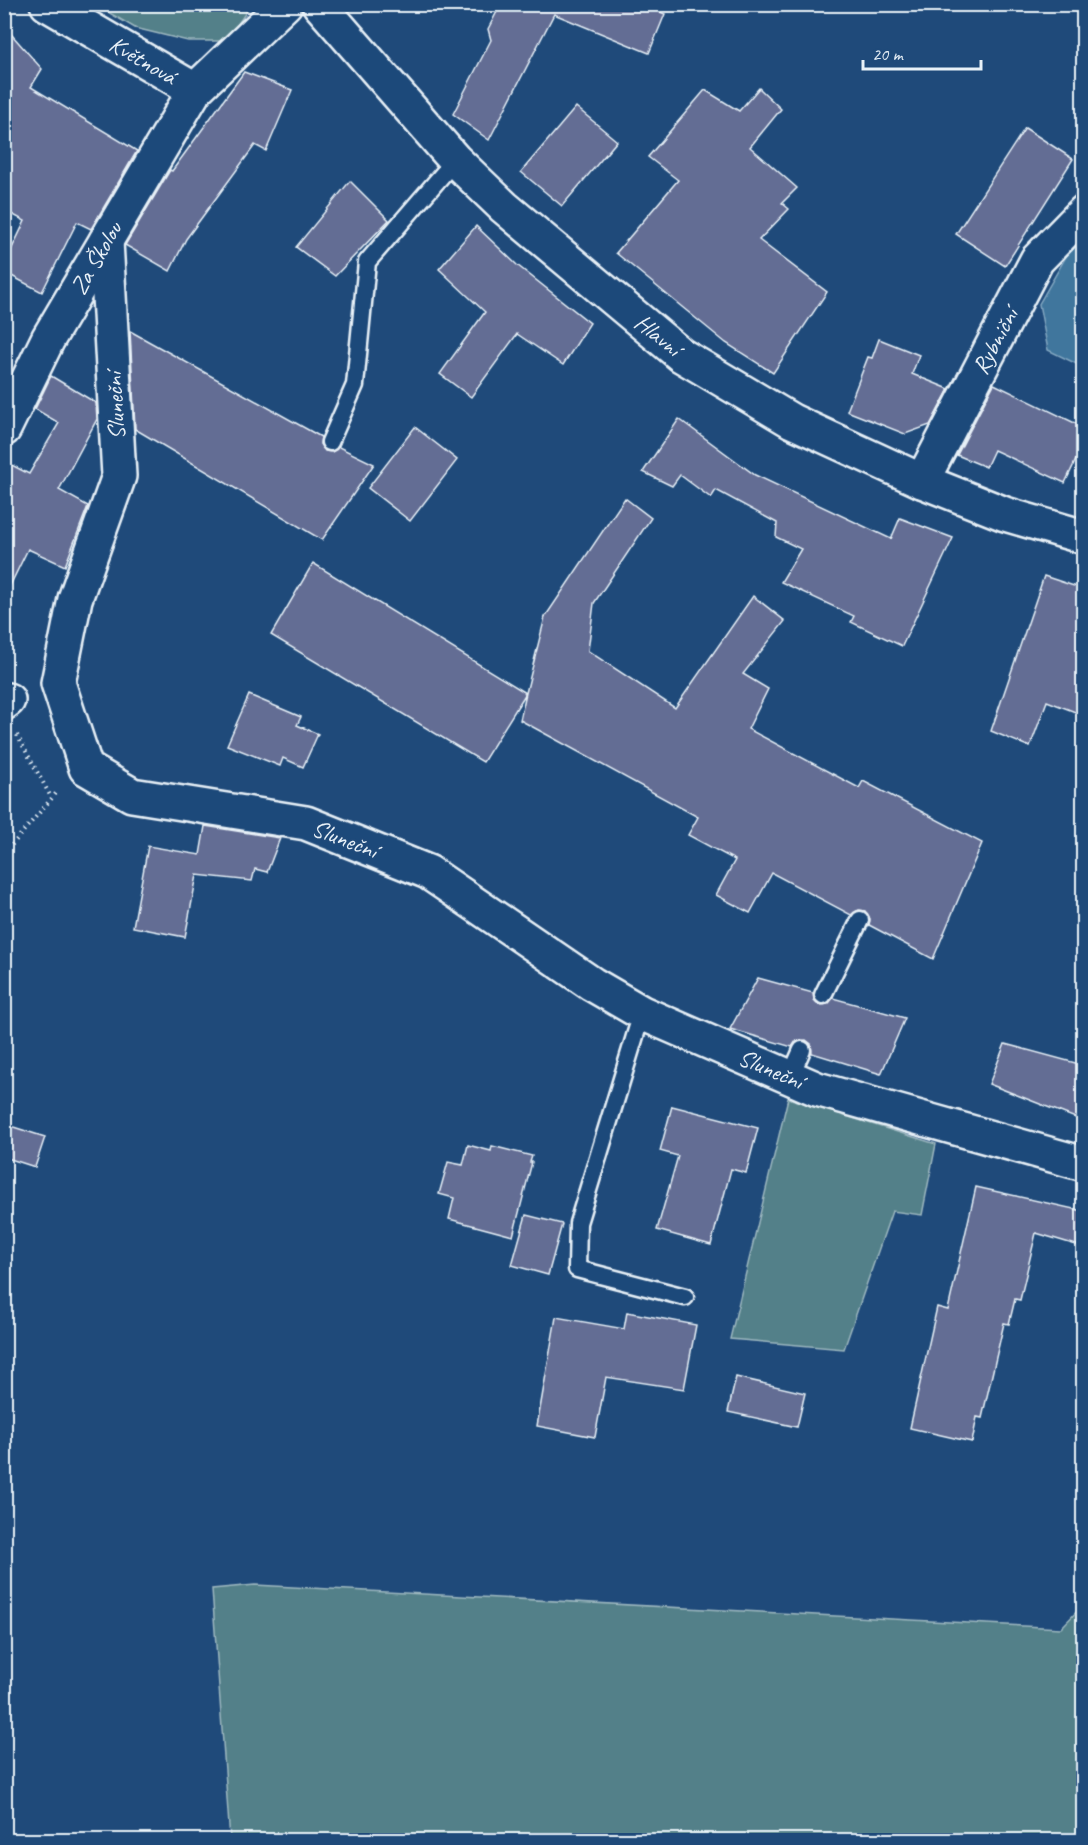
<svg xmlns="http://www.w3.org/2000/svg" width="1088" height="1845" viewBox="0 0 1088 1845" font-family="Caveat,sans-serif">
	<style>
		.green { fill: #538089; stroke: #9eb8c0; stroke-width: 1.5 }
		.water { fill: #40769d; stroke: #83a7c1; stroke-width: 1.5 }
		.building { fill: #646d94; stroke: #e8f1f8; stroke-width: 1.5 }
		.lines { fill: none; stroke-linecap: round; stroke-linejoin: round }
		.service-casing { stroke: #e8f1f8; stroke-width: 21 }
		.minor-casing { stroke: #e8f1f8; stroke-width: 38 }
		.tertiary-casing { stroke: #e8f1f8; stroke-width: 38 }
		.path { stroke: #e8f1f8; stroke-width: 4; stroke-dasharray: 1.5 4.5; stroke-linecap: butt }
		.service { stroke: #1f4a7a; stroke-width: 16 }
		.minor { stroke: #1f4a7a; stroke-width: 33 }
		.tertiary { stroke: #1f4a7a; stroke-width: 33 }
		.labels { text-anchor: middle; stroke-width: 4.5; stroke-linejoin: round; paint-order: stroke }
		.street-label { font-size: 24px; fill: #e8f1f8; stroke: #1f4a7a }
	</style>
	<rect width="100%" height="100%" fill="#1f4a7a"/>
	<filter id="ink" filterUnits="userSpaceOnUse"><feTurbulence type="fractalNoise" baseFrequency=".0167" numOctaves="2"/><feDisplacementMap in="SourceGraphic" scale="12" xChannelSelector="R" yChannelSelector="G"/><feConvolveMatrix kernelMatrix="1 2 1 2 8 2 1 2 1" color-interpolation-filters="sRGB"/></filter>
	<g filter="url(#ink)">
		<g class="green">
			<path d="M96,5h155l-25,36h-38l-53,-13z"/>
			<path d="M788,1098l148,46 -14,71 -30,-4 -48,138 -114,-10z"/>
			<path d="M255,1585l806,43 22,-23v235h-853l-18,-251z"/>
		</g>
		<path class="water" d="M1083,227v140l-35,-17 -9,-46z"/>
		<g class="building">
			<path d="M501,4h142l22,10 -16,39 -95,-39 -65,126 -36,-26 38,-74 -3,-11z"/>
			<path d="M4,26l38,43 -11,18 106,64 -46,78 -14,-7 -35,70 -38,-20v-7l21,-44 -21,-11z"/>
			<path d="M244,72l48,18 -26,61 -11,-6 -69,94 -16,32 -45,-26 45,-75 2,1z"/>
			<path d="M759,88l22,21 -31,38 47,41 -15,15 7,6 -30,31 68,52 -54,81 -47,-30 -110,-90 62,-73 -30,-23 57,-67 34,21z"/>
			<path d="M576,107l41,34 -55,65 -41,-34z"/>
			<path d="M1025,128l48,31 -68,107 -49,-32z"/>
			<path d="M350,181l39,39 -54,56 -39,-29z"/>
			<path d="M476,226l41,39 73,58 -27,42 -46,-31 -46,63 -31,-23 45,-62 -46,-43z"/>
			<path d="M130,331l191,106 -1,7 5,7 7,1 7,-5 35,17 -52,76 -187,-111z"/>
			<path d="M879,339l40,16 -7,19 37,15 -19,36 -25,9 -58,-23 21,-54 4,1z"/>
			<path d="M51,376l45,27 1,16 -38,71 29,16 -23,60 -37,-17 -24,49v-137l25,13 30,-51 -24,-14z"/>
			<path d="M994,384l89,43v18l-18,38 -71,-33 -8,17 -29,-12z"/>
			<path d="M679,419l76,56 136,64 9,-21 53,20 -51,108 -51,-24 3,-6 -73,-34 20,-33 -25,-12 1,-14 -61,-33 -5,8 -31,-23 -8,11 -29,-14z"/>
			<path d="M415,427l42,33 -47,61 -42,-33z"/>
			<path d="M625,498l26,20 -57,85 -6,48 87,57 78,-112 32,25 -42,53 25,15 -20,40 111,59 4,-7 119,62 -49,116 -64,-34 1,-6 -5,-8 -6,-1 -8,5 -79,-42 -22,40 -34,-18 19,-35 -47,-25 10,-18 -178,-97 6,-27 -43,69 -212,-127 42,-72 213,130 19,-76z"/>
			<path d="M1044,576l39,13v126l-36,-14 -17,46 -39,-16z"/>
			<path d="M249,695l52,22 -4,8 21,9 -15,33 -20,-9 -3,8 -53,-21z"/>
			<path d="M205,826l75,12 -13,34 -12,-3 -3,12 -55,-6 -12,62 -52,-10 15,-81 52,9z"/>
			<path d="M758,978l55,15 1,7 5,5 9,-1 5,-6 72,20 -24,56 -69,-21 -1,-9 -5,-4 -10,1 -4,6 -62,-18z"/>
			<path d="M1005,1044l78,21v56l-94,-37z"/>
			<path d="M672,1106l86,22 -12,45 -15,-4 -20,76 -54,-15 21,-74 -18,-5z"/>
			<path d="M4,1124l41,13 -10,30 -31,-10z"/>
			<path d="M468,1145l23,6 1,-5 40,10 -2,6h2l-19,74 -64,-17 5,-21 -15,-4 9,-32 15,3z"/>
			<path d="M976,1187l107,24v36l-47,-14 -16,67 -5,-1 -6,25 -5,-1 -22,95 -5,-1 -5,25 -62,-14 27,-121 11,3z"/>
			<path d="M526,1215l36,9 -14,51 -36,-10z"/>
			<path d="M627,1312l69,13 -12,64 -78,-12 -11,60 -58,-11 19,-109 68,12z"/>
			<path d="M736,1377l69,16 -8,34 -69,-15z"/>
		</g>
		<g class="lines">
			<defs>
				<g id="service">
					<path d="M330,442l25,-57 12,-123 88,-102"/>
					<path d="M823,995l37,-75"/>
					<path d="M642,1013l-64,210 -1,46 108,28"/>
					<path d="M790,1077l12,-27"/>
				</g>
				<g id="minor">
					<path d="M47,4l148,86 90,-86"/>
					<path d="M106,241l13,235 -44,123 -17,84 28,85 46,27 174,28 122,49 164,112 50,29 175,76 267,75"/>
					<path d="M4,429l44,-90 147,-249"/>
					<path d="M922,481l115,-221 47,-48"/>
					<path d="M4,703l4,-3"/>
				</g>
				<path id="tertiary" d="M319,4l136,156 49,47 177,148 111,66 130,60 83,33 79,23"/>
			</defs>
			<use href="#service" class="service-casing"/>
			<use href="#minor" class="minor-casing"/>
			<use href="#tertiary" class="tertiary-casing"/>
			<g class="path">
				<path d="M17,735l34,62"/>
				<path d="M4,854l54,-63"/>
			</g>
			<use href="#service" class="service"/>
			<use href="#minor" class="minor"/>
			<use href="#tertiary" class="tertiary"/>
		</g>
	</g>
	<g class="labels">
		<g class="street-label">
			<text transform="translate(143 60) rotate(30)" y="8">Květnová</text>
			<text transform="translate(96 258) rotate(-60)" y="8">Za Školou</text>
			<text transform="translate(658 335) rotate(39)" y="8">Hlavní</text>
			<text transform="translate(995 341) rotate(-62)" y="8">Rybniční</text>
			<text transform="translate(115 406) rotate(-93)" y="8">Sluneční</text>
			<text transform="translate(345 839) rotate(21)" y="8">Sluneční</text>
			<text transform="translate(771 1069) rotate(23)" y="8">Sluneční</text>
		</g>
	</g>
	<rect width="1088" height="1845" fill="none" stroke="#1f4a7a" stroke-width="24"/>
	<rect x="12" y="12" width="1064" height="1821" fill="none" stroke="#e8f1f8" stroke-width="2" filter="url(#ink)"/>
	<path d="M863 60v9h118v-9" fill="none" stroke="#e8f1f8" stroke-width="3"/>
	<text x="872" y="60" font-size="18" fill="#e8f1f8" stroke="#1f4a7a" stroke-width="4.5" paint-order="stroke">20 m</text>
</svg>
